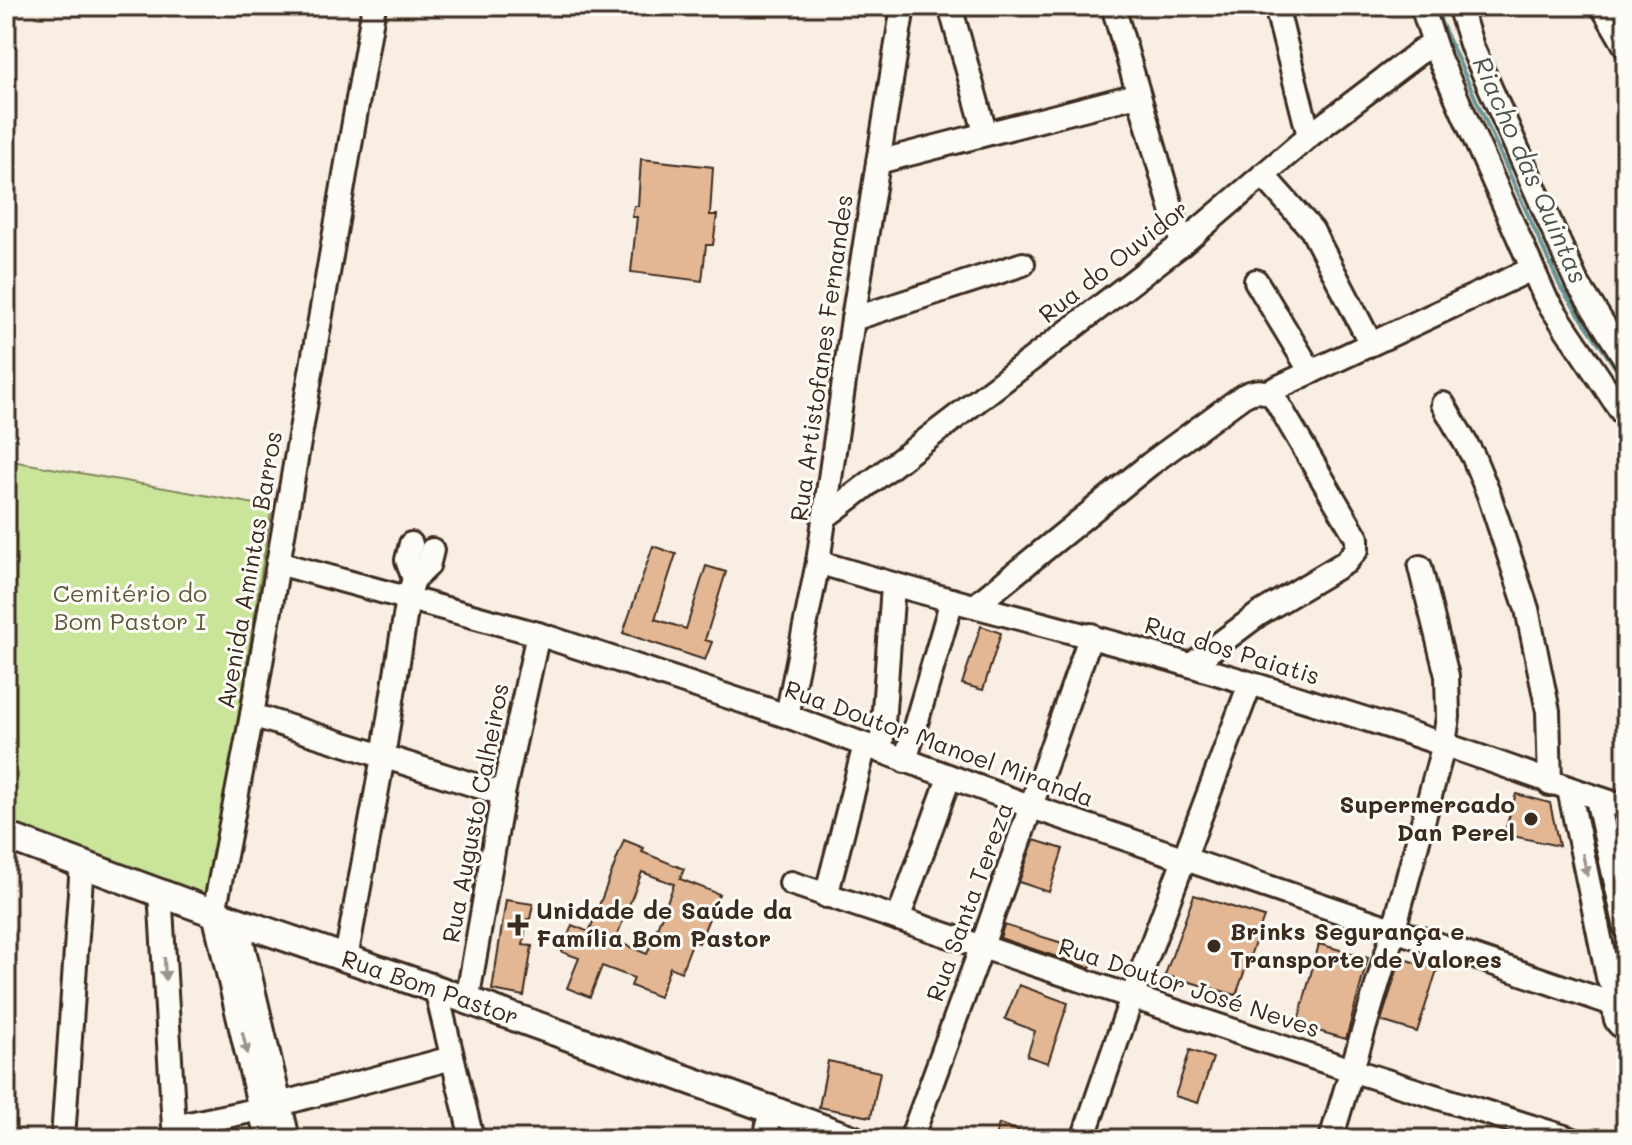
<svg xmlns="http://www.w3.org/2000/svg" width="1632" height="1145" viewBox="0 0 1632 1145" font-family="Mali,sans-serif">
	<style>
		.green { fill: #cae49a; stroke: #82875c; stroke-width: 2 }
		.lines { fill: none; stroke-linecap: round; stroke-linejoin: round }
		.stream { stroke: #6b9595; stroke-width: 4 }
		.building { fill: #e4b794; stroke: #3b2a1e; stroke-width: 2; fill-rule: evenodd }
		.minor-casing { stroke: #3b2a1e; stroke-width: 28 }
		.major-casing { stroke: #3b2a1e; stroke-width: 32 }
		.minor { stroke: #fdfcf7; stroke-width: 22 }
		.major { stroke: #fdfcf7; stroke-width: 26 }
		.oneway { fill: #9c938a }
		.poi-dot { fill: #3b2a1e; stroke: #fdfcf7; stroke-width: 3 }
		.labels { text-anchor: middle; stroke-width: 6; stroke-linejoin: round; paint-order: stroke }
		.street-label { font-size: 24px; fill: #3b2a1e; stroke: #fdfcf7 }
		.park-label { font-size: 24px; fill: #5f583d; stroke: #fdfcf7 }
		.poi-label { font-size: 24px; font-weight: bold; fill: #3b2a1e; stroke: #fdfcf7; text-anchor: start }
		.water-label { font-size: 26px; font-style: italic; fill: #4f5650; stroke: #fdfcf7 }
	</style>
	<rect width="100%" height="100%" fill="#f8eee3"/>
	<filter id="ink" filterUnits="userSpaceOnUse"><feTurbulence type="fractalNoise" baseFrequency=".0125" numOctaves="2"/><feDisplacementMap in="SourceGraphic" scale="16" xChannelSelector="R" yChannelSelector="G"/><feConvolveMatrix kernelMatrix="1 2 1 2 8 2 1 2 1" color-interpolation-filters="sRGB"/></filter>
	<g filter="url(#ink)">
		<path class="green" d="M6,460l266,47 -64,397 -202,-74z"/>
		<g class="lines">
			<path class="stream" d="M1437,6l4,16 120,266 65,95"/>
		</g>
		<g class="building">
			<path d="M641,159l72,8 -3,48h7l-4,30h-7l-4,36 -71,-9 6,-55h-5l2,-11h4z"/>
			<path d="M653,546l23,8 -21,65 31,10 20,-63 20,6 -21,68 7,2 -7,18 -82,-27z"/>
			<path d="M981,626l20,7 -18,57 -21,-6z"/>
			<path d="M1516,794l34,9 9,43 -55,-12z"/>
			<path d="M624,840l20,8 -2,4 42,17 -4,10 39,15 -20,49 -6,-2 -12,31 -11,-5 -11,30 -28,-11 3,-8 -32,-12 -12,31 -23,-9 12,-30 -17,-6 10,-27 17,7zM642,872l32,12 -27,70 -32,-13z"/>
			<path d="M1034,840l29,9 -14,43 -30,-10z"/>
			<path d="M1194,895l70,22 -28,78 -71,-20z"/>
			<path d="M506,900l27,4 -3,15h-3l-4,26 9,1 -8,50 -32,-6z"/>
			<path d="M1004,925l91,28 -5,15 -90,-30z"/>
			<path d="M1319,944l49,14 -22,81 -49,-14z"/>
			<path d="M1401,958l36,12 -20,62 -36,-11z"/>
			<path d="M1019,985l49,18 -20,60 -21,-7 8,-25 -30,-12z"/>
			<path d="M1190,1050l23,8 -15,45 -23,-7z"/>
			<path d="M828,1061l52,11 -9,45 -52,-10z"/>
			<path d="M999,1124l38,13 -1,2h-42z"/>
		</g>
		<g class="lines">
			<defs>
				<g id="minor">
					<path d="M950,6l35,126"/>
					<path d="M1113,6l69,238"/>
					<path d="M1276,6l33,130"/>
					<path d="M1422,6l17,52 107,241 80,119"/>
					<path d="M1459,6l13,41 104,234 50,79"/>
					<path d="M1602,6l24,41"/>
					<path d="M878,162l259,-67"/>
					<path d="M1263,175l49,55 58,112"/>
					<path d="M1256,281l55,91"/>
					<path d="M853,319l170,-55"/>
					<path d="M1268,392l264,-123"/>
					<path d="M1443,404l30,52 16,39 38,114 21,102 2,73"/>
					<path d="M824,518l358,-274 127,-108 124,-94"/>
					<path d="M818,562c124,39 251,66 375,104 83,25 167,50 249,78 62,20 122,44 184,63"/>
					<path d="M278,563l260,71 131,43 118,39 245,91 587,199"/>
					<path d="M414,579l14,-13 4,-16"/>
					<path d="M976,605l174,-141 93,-68c11,-6 21,-7 31,1l83,141v11l-11,13 -87,52 -68,51"/>
					<path d="M252,715l251,79"/>
					<path d="M787,716l31,-154 35,-243 50,-313"/>
					<path d="M881,751l12,-165"/>
					<path d="M905,761l47,-161"/>
					<path d="M1569,789l39,188 13,27"/>
					<path d="M1597,798l29,130"/>
					<path d="M791,883l560,187 220,69"/>
					<path d="M160,891l14,236 87,-18 191,-51"/>
					<path d="M826,896l39,-151"/>
					<path d="M898,919l51,-141"/>
					<path d="M237,920l51,219"/>
					<path d="M346,958l37,-201 25,-159 6,-19 -7,-19 4,-16"/>
					<path d="M436,989l36,150"/>
					<path d="M467,1001l36,-207 35,-160"/>
					<path d="M63,1139l19,-276"/>
					<path d="M267,1139l-53,-226 38,-198 122,-709"/>
					<path d="M766,1139l4,-32"/>
					<path d="M911,1139l71,-193 109,-311"/>
					<path d="M1083,1139l49,-142 118,-313"/>
					<path d="M1331,1139l63,-210 50,-185 4,-27 -1,-41 -27,-109"/>
				</g>
				<g id="major">
					<path d="M6,836l208,77 222,76 417,150"/>
					<path d="M1626,1001c-12,7 -12,19 0,26"/>
				</g>
			</defs>
			<use href="#minor" class="minor-casing"/>
			<use href="#major" class="major-casing"/>
			<use href="#minor" class="minor"/>
			<use href="#major" class="major"/>
		</g>
		<defs><path id="oneway-solid" d="M-6-.8H1V-3.2L6.5 0L1 3.2V.8H-6Z" transform="scale(2)"/></defs>
		<g class="oneway">
			<use href="#oneway-solid" transform="translate(1585 865) rotate(78)"/>
			<use href="#oneway-solid" transform="translate(165 969) rotate(87)"/>
			<use href="#oneway-solid" transform="translate(245 1043) rotate(76)"/>
		</g>
	</g>
	<g class="poi-dot">
		<circle cx="1531" cy="819" r="8"/>
		<path d="M514 913h8v8h8v8h-8v8h-8v-8h-8v-8h8z"/>
		<circle cx="1214" cy="946" r="8"/>
	</g>
	<g class="labels">
		<g class="street-label">
			<text transform="translate(1114 262) rotate(-38)" y="8">Rua do Ouvidor</text>
			<text transform="translate(822 358) rotate(-82)" y="8">Rua Artistofanes Fernandes</text>
			<text transform="translate(250 570) rotate(-80)" y="8">Avenida Amintas Barros</text>
			<text transform="translate(1232 651) rotate(17)" y="8">Rua dos Paiatis</text>
			<text transform="translate(939 744) rotate(20)" y="8">Rua Doutor Manoel Miranda</text>
			<text transform="translate(476 813) rotate(-79)" y="8">Rua Augusto Calheiros</text>
			<text transform="translate(970 902) rotate(-70)" y="8">Rua Santa Tereza</text>
			<text transform="translate(430 988) rotate(19)" y="8">Rua Bom Pastor</text>
			<text transform="translate(1189 988) rotate(18)" y="8">Rua Doutor José Neves</text>
		</g>
		<g class="park-label">
			<text x="130" y="602">Cemitério do<tspan x="130" dy="28">Bom Pastor I</tspan></text>
		</g>
		<g class="poi-label">
			<text x="1515" y="813" text-anchor="end">Supermercado<tspan x="1515" dy="28">Dan Perel</tspan></text>
			<text x="536" y="919">Unidade de Saúde da<tspan x="536" dy="28">Família Bom Pastor</tspan></text>
			<text x="1230" y="940">Brinks Segurança e<tspan x="1230" dy="28">Transporte de Valores</tspan></text>
		</g>
		<g class="water-label">
			<text transform="translate(1530 170) rotate(66)" y="9">Riacho das Quintas</text>
		</g>
	</g>
	<rect width="1632" height="1145" fill="none" stroke="#fdfcf7" stroke-width="32"/>
	<rect x="16" y="16" width="1600" height="1113" fill="none" stroke="#3b2a1e" stroke-width="3" filter="url(#ink)"/>
</svg>
